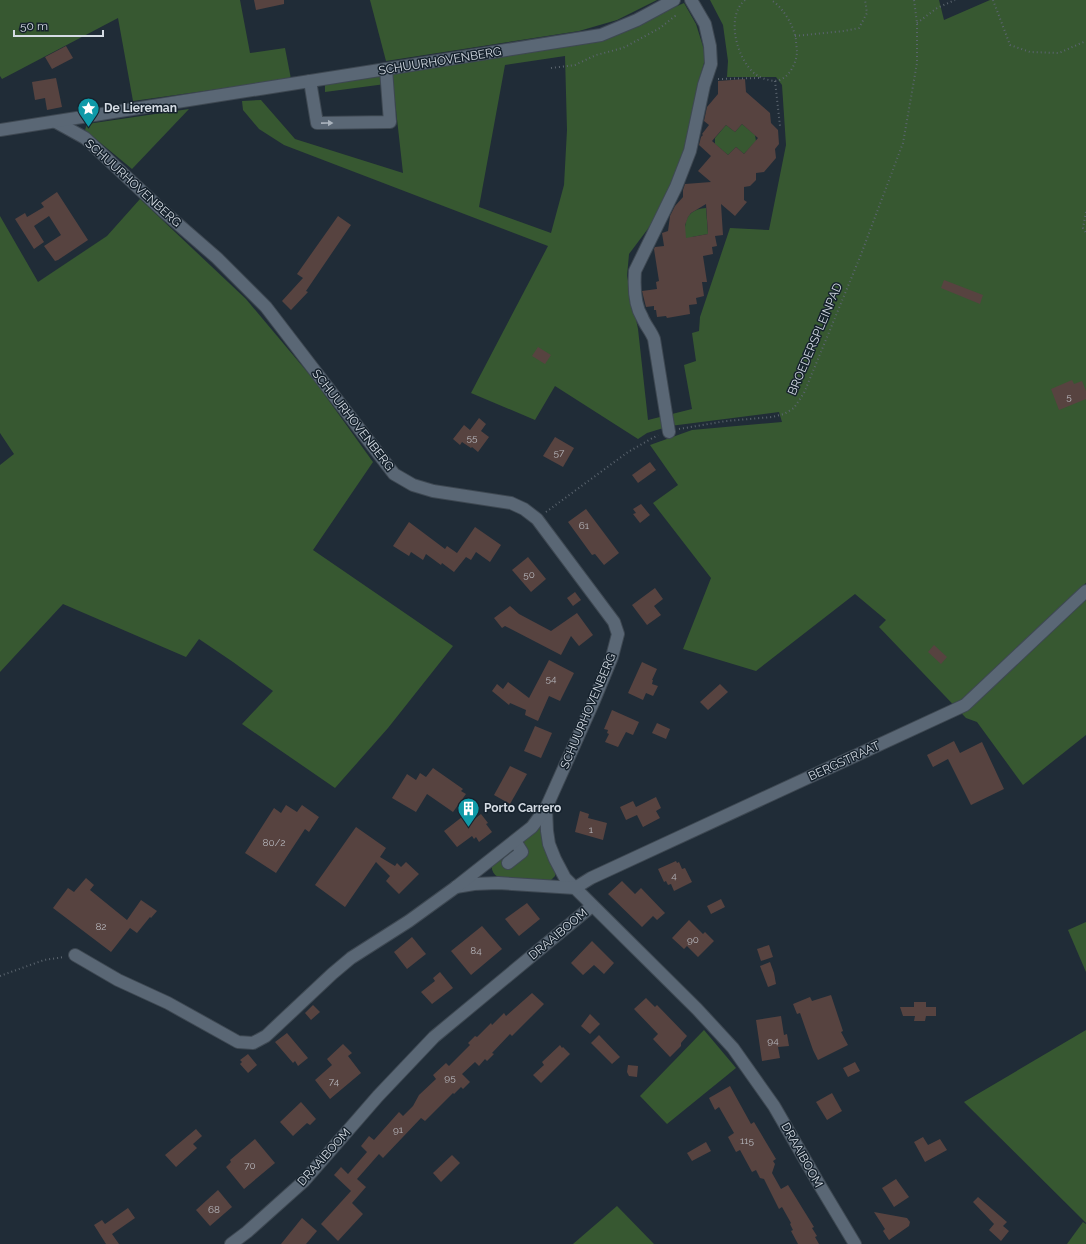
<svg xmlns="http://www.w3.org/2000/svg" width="1086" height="1244" viewBox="0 0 1086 1244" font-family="Raleway,sans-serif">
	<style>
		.green { fill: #375831; fill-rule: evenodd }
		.building { fill: #574340; fill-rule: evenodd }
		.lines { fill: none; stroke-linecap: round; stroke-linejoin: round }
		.minor-casing { stroke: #3e4852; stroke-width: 14 }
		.path { stroke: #5a646e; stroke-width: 2; stroke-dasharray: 1 3; stroke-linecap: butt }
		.minor { stroke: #5a6775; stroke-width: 12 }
		.oneway { fill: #aab3bd }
		.labels { text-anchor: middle; stroke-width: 3; stroke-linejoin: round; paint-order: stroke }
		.number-label { font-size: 10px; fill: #b6b6bb }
		.street-label { font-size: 12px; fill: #d5dce4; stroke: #16222d }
		.poi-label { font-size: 12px; font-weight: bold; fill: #d5dce4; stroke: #16222d; text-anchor: start }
	</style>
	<rect width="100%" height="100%" fill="#202c37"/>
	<g class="green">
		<path d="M0,0h240l10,53 35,-5 6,31 -158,22 -15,-83 -116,61 -2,-3z"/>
		<path d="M370,0h287l-40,20 -38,11 -193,30z"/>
		<path d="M710,0h229l5,20 46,-20h96v583l-9,8 5,12 4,-3v135l-63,50 -46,-63 -11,-4 -87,-91 7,-7 -31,-26 -99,77 -73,-22 28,-71 -58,-75 25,-18 -28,-40 42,-15 90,-8 -3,-10 -109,14 -23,7 -9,6 -83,-53 -20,34 -64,-27 77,-147 -264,-101 -25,-16 -16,-19 -1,-9 19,-1 34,39 108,34 -10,-90 -68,9v-8l273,-43 86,-38 12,21 10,32 -9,31 -5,43 -11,33 -28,59 -24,32 -2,22 11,53 10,91 44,-11 -8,-44 12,-4 -4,-28 7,-2 1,-14 30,-89 39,2 17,-85 -4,-60 -6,-8h-49l1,-16 -5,-36zM565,56l2,74 -3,55 -13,48 -72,-26 26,-142z"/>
		<path d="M189,109l-57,60 -47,-39 2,-6z"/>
		<path d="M742,124l13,11 1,6 -12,13 -8,-7 -8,8 -13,-11v-6l11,-13 9,7z"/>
		<path d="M140,199l106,100 68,81 59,82 -60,88 140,96 -65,82 -53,60 -93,-64 31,-33 -40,-29 -34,-23 -13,18 -123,-53 -63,68v-207l14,-11 -14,-21v-217l38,66 69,-46z"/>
		<path d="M706,208l2,26 -16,3 -7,9 -3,-18 3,-1c1,-13 9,-18 21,-19z"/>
		<path d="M542,817l6,40 7,15v4l-5,5 -52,-4c-5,-3 -7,-7 -6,-13z"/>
		<path d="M1086,922v50l-18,-42z"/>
		<path d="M704,1030l32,38 -69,56 -27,-28z"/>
		<path d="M1086,1030v193l-122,-121z"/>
		<path d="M617,1206l37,38h-81z"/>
		<path d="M1083,1222l3,2v20h-19z"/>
	</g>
	<g class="building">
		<path d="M254,0h30v4l-28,6z"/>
		<path d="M66,46l7,12 -21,11 -7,-12z"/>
		<path d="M56,78l6,29 -15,3 -2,-12 -10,2 -3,-18z"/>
		<path d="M745,79l1,13 24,21 1,10 7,7 1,14 -4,5 1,9 -12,14 -8,1v7l-6,6 -6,1v13l3,2 -12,14 -14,-12 2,31 -8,1 2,10 -5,1 1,7 -10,2 4,26h-5l2,14 -8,2 1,6 -8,1 1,9 -23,4 -1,-2 -9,1 -1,-7h-2v-4l-8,1 -4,-16 15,-2 -1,-7 3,-1 -5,-32 1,-2 9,-1 -2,-13 6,-2 2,-15 5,-10 8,-9v-7l2,-6 26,-2 -13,-11 13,-15 -12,-11 2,-8 2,-2 -1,-1 7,-9 -5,-4 3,-14 11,-13v-13zM742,124l16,14 -14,16 -8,-7 -8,8 -16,-14 14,-16 9,7zM706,204l2,30 -22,4 -1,-13 3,-8 3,-4z"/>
		<path d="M57,192l31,48 -30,20 -3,1 -11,-15 17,-11 -12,-19 -15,10 10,16 -10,7 -19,-30 10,-6 2,4 17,-10 -3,-4z"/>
		<path d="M338,216l13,9 -45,66 2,1 -17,18 -9,-9 21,-23 -6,-4z"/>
		<path d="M944,280l39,15 -3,9 -39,-16z"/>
		<path d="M538,347l13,8 -6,9 -13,-8z"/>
		<path d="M1072,380l2,4 8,-3 4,10v8l-27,11 -8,-21z"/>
		<path d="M479,418l7,6 -5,7 8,6 -11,15 -6,-5 -1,1 -9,-6 -2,3 -7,-6 11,-14 6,5z"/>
		<path d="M555,437l19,11 -11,19 -20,-11z"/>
		<path d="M650,462l6,8 -18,13 -6,-8z"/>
		<path d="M641,504l9,11 -10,8 -7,-9 3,-1 -3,-4z"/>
		<path d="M586,509l33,44 -15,12 -9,-11 -3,1 -24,-33z"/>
		<path d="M409,522l36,27 2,-3 10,7 18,-26 26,18 -11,17 -14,-10 -5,8 -5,-3 -12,15 -12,-9 -1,2 -15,-11 -3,6 -12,-8 -2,4 -16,-10z"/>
		<path d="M528,557l18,22 -15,13 -19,-22z"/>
		<path d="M655,588l8,11 -9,7 7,9 -14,10 -15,-20z"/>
		<path d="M575,592l6,8 -8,6 -6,-8z"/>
		<path d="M510,606l9,8 32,17 26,-18 16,22 -14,11 -8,-10 -10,19 -56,-29 -3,2 -8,-10z"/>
		<path d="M934,645l13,12 -6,7 -13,-12z"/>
		<path d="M549,660l25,13 -14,28 -11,-5 -11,25 -13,-6 1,-5 -16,-7 -1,2 -17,-14 5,-7 6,5 5,-7 21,16z"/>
		<path d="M642,662l15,7 -5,11h1l-1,4 6,2 -5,10 -7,-3 -3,7 -15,-7z"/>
		<path d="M720,684l8,8 -20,18 -8,-8z"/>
		<path d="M612,710l27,12 -6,13 -7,-3 -8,15 -13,-5 4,-8 -2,-1 1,-3 -4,-1z"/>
		<path d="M657,723l13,6 -4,10 -14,-6z"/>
		<path d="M535,726l17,7 -11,25 -17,-7z"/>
		<path d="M954,741l6,12 22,-11 22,47 -33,16 -23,-46 -15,8 -6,-12z"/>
		<path d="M510,766l17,8 -17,30 -16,-9z"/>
		<path d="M433,768l30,21 -2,2 5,3 -13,18 -26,-18 -11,18 -24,-14 15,-24 9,6 4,-7 6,4z"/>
		<path d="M656,797l5,11 -5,3 4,7 -17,9 -6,-12 -11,5 -6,-13 13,-6 3,6z"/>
		<path d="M286,805l11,7 5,-7 17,12 -10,15 -4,-3 -29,44 -31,-20 29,-45 7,5z"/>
		<path d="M580,811l9,3 -1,4 19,5 -4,17 -28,-8z"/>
		<path d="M481,814l7,9 -2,1 6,8 -13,10 -3,-5 -2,2 -2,-3 -15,11 -13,-16 18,-14 6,7z"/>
		<path d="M356,827l30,21 -6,9 15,9 2,-3 4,4 5,-5 13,12 -20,20 -13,-13 4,-5 -14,-14 -31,45 -30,-22z"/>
		<path d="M676,861l1,2 2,-1 3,7 3,-1 7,14 -18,9 -3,-7 -3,1 -2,-4 -2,1 -6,-13z"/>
		<path d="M86,878l8,7 -4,5 37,30 14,-20 16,11 -6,7 -1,-1 -13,16 -7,-5 -19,24 -58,-44 15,-20 6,4z"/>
		<path d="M622,881l13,13 6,-6 24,25 -8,7 -4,-4 -11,11 -34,-33z"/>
		<path d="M721,899l4,8 -14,7 -4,-8z"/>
		<path d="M527,903l13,16 -21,17 -14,-17z"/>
		<path d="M689,920l14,14 2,-2 9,9 -16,16 -11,-11 -3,3 -12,-11z"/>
		<path d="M482,926l20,23 -31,26 -20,-24z"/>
		<path d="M412,937l14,17 -19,15 -13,-17z"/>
		<path d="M592,941l22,22 -10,11 -10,-9 -11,10 -12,-12z"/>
		<path d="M769,945l4,12 -12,4 -4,-12z"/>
		<path d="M770,962l4,11 2,11 -8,3 -8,-21z"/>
		<path d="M440,972l13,16 -21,16 -11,-12 14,-11 -2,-3z"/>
		<path d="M532,993l12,11 -32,32 -2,-2 -18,19 2,1 -7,7 -2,-2 -6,7 -4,-4 -13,12 8,8 -7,7 -2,-2 -7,7 -1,-1 -28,28 -4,-3 -38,40 -4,-4 -22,25 9,8 -14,16 11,11 -25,27 -17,-17 30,-33 -17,-16 7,-8 7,7 19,-22 -6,-6 8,-10 5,4 25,-28 4,4 10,-10 6,-11 17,-16 -3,-4 13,-12 3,3 21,-21 -2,-2 7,-7 2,1 14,-14 1,2 12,-12 2,3z"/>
		<path d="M831,995l12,36 -2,1 7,13 -30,15 -5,-10 -13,-37 -3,1 -4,-10 17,-7 2,4z"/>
		<path d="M646,998l9,9 2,-2 30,31 -6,7v3l-11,11 -17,-18 5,-5 -24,-25z"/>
		<path d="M914,1002h12v5h10v9h-10l-1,5h-11l1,-5h-12l-3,-9h14z"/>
		<path d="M313,1005l7,7 -9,8 -6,-7z"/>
		<path d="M590,1014l10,10 -10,10 -9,-8z"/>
		<path d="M781,1016l3,19 3,-1 2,12 -11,1 2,11 -18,3 -6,-41z"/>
		<path d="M287,1033l21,25 -10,8 -3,-5 -2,2 -18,-21z"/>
		<path d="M599,1035l21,22 -8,7 -21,-21z"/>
		<path d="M343,1044l9,9 -4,3 13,17 -31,26 -15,-19 17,-15 -5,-6z"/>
		<path d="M560,1045l2,3 1,-1 7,7 -29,29 -8,-8 11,-10 -2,-3z"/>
		<path d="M248,1054l9,11 -9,8 -8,-9 2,-2 -2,-2z"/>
		<path d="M855,1062l5,9 -12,6 -5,-9z"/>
		<path d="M628,1065l10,1 -1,11 -8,-1 -2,-4z"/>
		<path d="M730,1086l21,38 3,-2 22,37 -3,2 2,3 -3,9 9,16 7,-4 26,42 -2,1 5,8 -2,1 4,7h-21l-7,-13 2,-1 -3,-6 1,-1 -9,-16 -3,2 -15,-30 -4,-1 -4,-8 -4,2 -12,-22 -4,2 -8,-15 6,-4 -15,-26 -4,3 -6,-12z"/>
		<path d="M832,1093l10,18 -15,9 -11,-18z"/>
		<path d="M301,1102l15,17 -6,6 -3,-2 -14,13 -13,-14z"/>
		<path d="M196,1129l6,7 -9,8 4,4 -21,19 -11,-12z"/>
		<path d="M923,1137l5,8 12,-6 7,11 -22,12 -11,-20z"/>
		<path d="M255,1139l20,24 -31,26 -18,-22 5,-5 -1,-2z"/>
		<path d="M706,1142l5,9 -19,10 -5,-8z"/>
		<path d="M452,1155l8,8 -19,19 -8,-9z"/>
		<path d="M896,1179l13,18 -15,10 -12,-19z"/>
		<path d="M218,1190l14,17 -22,19 -14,-16z"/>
		<path d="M978,1197l29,25 -4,4 6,5 -8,10 -12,-11 5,-6 -21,-22z"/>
		<path d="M128,1208l7,10 -23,16 7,10h-13l-12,-19 8,-5 3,4z"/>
		<path d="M874,1212l33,6 3,4 -1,4 -20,14 -6,-9 2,-2z"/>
		<path d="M302,1218l15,13 -11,13h-25z"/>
	</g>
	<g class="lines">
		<defs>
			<g id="minor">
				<path d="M310,81l7,42 73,-1 -4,-53"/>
				<path d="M56,122l29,16 78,73 54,47 49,49 128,167 19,11 20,6 78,12 13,6 13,10 77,103 4,12 -6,23 -19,46 -47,105 1,23 2,13 6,15 10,19 10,10 122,121 36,39 41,58 45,78 36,60"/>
				<path d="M0,130l601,-95 36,-15 37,-20"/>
				<path d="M669,432l-15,-93c-3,-8 -9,-14 -12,-22 -8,-13 -8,-31 -7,-46l41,-84 14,-36 14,-66 7,-21 -1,-18 -5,-22 -14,-24"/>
				<path d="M508,863l14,-11 -7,-11"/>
				<path d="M456,887l18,-3 24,-1 77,5 16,-10 374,-173 121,-114"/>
				<path d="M75,955l43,25 50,23 70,39 15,1 13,-7 66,-62 19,-16 58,-37 47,-34 76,-60 14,-19"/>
				<path d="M231,1244l16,-12 57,-51 74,-85 56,-59 158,-131"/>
			</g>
		</defs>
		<use href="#minor" class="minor-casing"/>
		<g class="path">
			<path d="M745,0c-20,17 -8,59 10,74 4,3 9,5 14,6 16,5 27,-13 28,-28 0,-3 -1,-8 -1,-12 -2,-14 -13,-33 -25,-40"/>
			<path d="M993,0l17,45 20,7 29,1 27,-12"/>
			<path d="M917,23l20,-15 18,-8"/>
			<path d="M795,36l49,-5 15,-3 8,-15 -2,-13"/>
			<path d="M551,68l24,-3 21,-10 27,-7 37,-20 15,-12v-2"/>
			<path d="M718,79l42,-1"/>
			<path d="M775,81l5,45"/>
			<path d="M1086,212l-3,16 3,5"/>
			<path d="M679,429l47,-8 46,-4 12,-3 10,-6 10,-15 56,-136 43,-114 14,-80v-40l-3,-23"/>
			<path d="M546,512l82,-60 30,-17"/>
			<path d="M0,976l44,-16 20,-3"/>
		</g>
		<use href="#minor" class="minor"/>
	</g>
	<defs><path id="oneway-solid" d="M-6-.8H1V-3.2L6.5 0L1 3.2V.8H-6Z"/></defs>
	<use class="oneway" href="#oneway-solid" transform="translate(327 123) rotate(-1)"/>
	<defs>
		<symbol id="sight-pin" viewBox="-11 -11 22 30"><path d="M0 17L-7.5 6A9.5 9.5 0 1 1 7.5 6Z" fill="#0f9aa8" stroke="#16222d"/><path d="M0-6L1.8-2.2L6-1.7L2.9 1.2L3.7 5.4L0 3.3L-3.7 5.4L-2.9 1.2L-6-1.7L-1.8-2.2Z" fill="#fff"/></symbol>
		<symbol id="building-pin" viewBox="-11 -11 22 30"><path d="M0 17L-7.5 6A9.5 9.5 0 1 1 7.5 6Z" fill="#0f9aa8" stroke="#16222d"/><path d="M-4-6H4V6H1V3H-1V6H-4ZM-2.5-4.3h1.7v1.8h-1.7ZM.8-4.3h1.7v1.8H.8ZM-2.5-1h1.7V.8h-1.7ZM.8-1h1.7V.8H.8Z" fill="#fff"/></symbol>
	</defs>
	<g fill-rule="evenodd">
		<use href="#sight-pin" x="76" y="96" width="25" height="34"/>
		<use href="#building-pin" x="456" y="796" width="25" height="34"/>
	</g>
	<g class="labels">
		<g class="number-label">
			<text x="1069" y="400">5</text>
			<text x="472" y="441">55</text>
			<text x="559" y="456">57</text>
			<text x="584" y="529">61</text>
			<text x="529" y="578">50</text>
			<text x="551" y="682">54</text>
			<text x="591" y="833">1</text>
			<text x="274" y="846">80/2</text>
			<text x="674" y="879">4</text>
			<text x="101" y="930">82</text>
			<text x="693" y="943">90</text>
			<text x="476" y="954">84</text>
			<text x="773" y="1044">94</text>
			<text x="450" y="1081">95</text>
			<text x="334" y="1085">74</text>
			<text x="398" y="1133">91</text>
			<text x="747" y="1144">115</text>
			<text x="250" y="1169">70</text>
			<text x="214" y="1213">68</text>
		</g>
		<g class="street-label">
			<text transform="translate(440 61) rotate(-9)" y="4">SCHUURHOVENBERG</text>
			<text transform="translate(133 183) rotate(42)" y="4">SCHUURHOVENBERG</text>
			<text transform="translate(815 339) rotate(-67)" y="4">BROEDERSPLEINPAD</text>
			<text transform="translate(353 420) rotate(52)" y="4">SCHUURHOVENBERG</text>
			<text transform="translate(588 711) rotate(-67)" y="4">SCHUURHOVENBERG</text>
			<text transform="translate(844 761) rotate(-25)" y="4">BERGSTRAAT</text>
			<text transform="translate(558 934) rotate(-40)" y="4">DRAAIBOOM</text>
			<text transform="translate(802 1155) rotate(61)" y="4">DRAAIBOOM</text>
			<text transform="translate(324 1157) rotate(-48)" y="4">DRAAIBOOM</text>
		</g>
		<g class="poi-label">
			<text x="104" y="112">De Liereman</text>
			<text x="484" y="812">Porto Carrero</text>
		</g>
	</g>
	<path d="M14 30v6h89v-6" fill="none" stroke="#d5dce4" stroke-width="2"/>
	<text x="20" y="30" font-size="12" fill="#d5dce4" stroke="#16222d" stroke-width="3" paint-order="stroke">50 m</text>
</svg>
